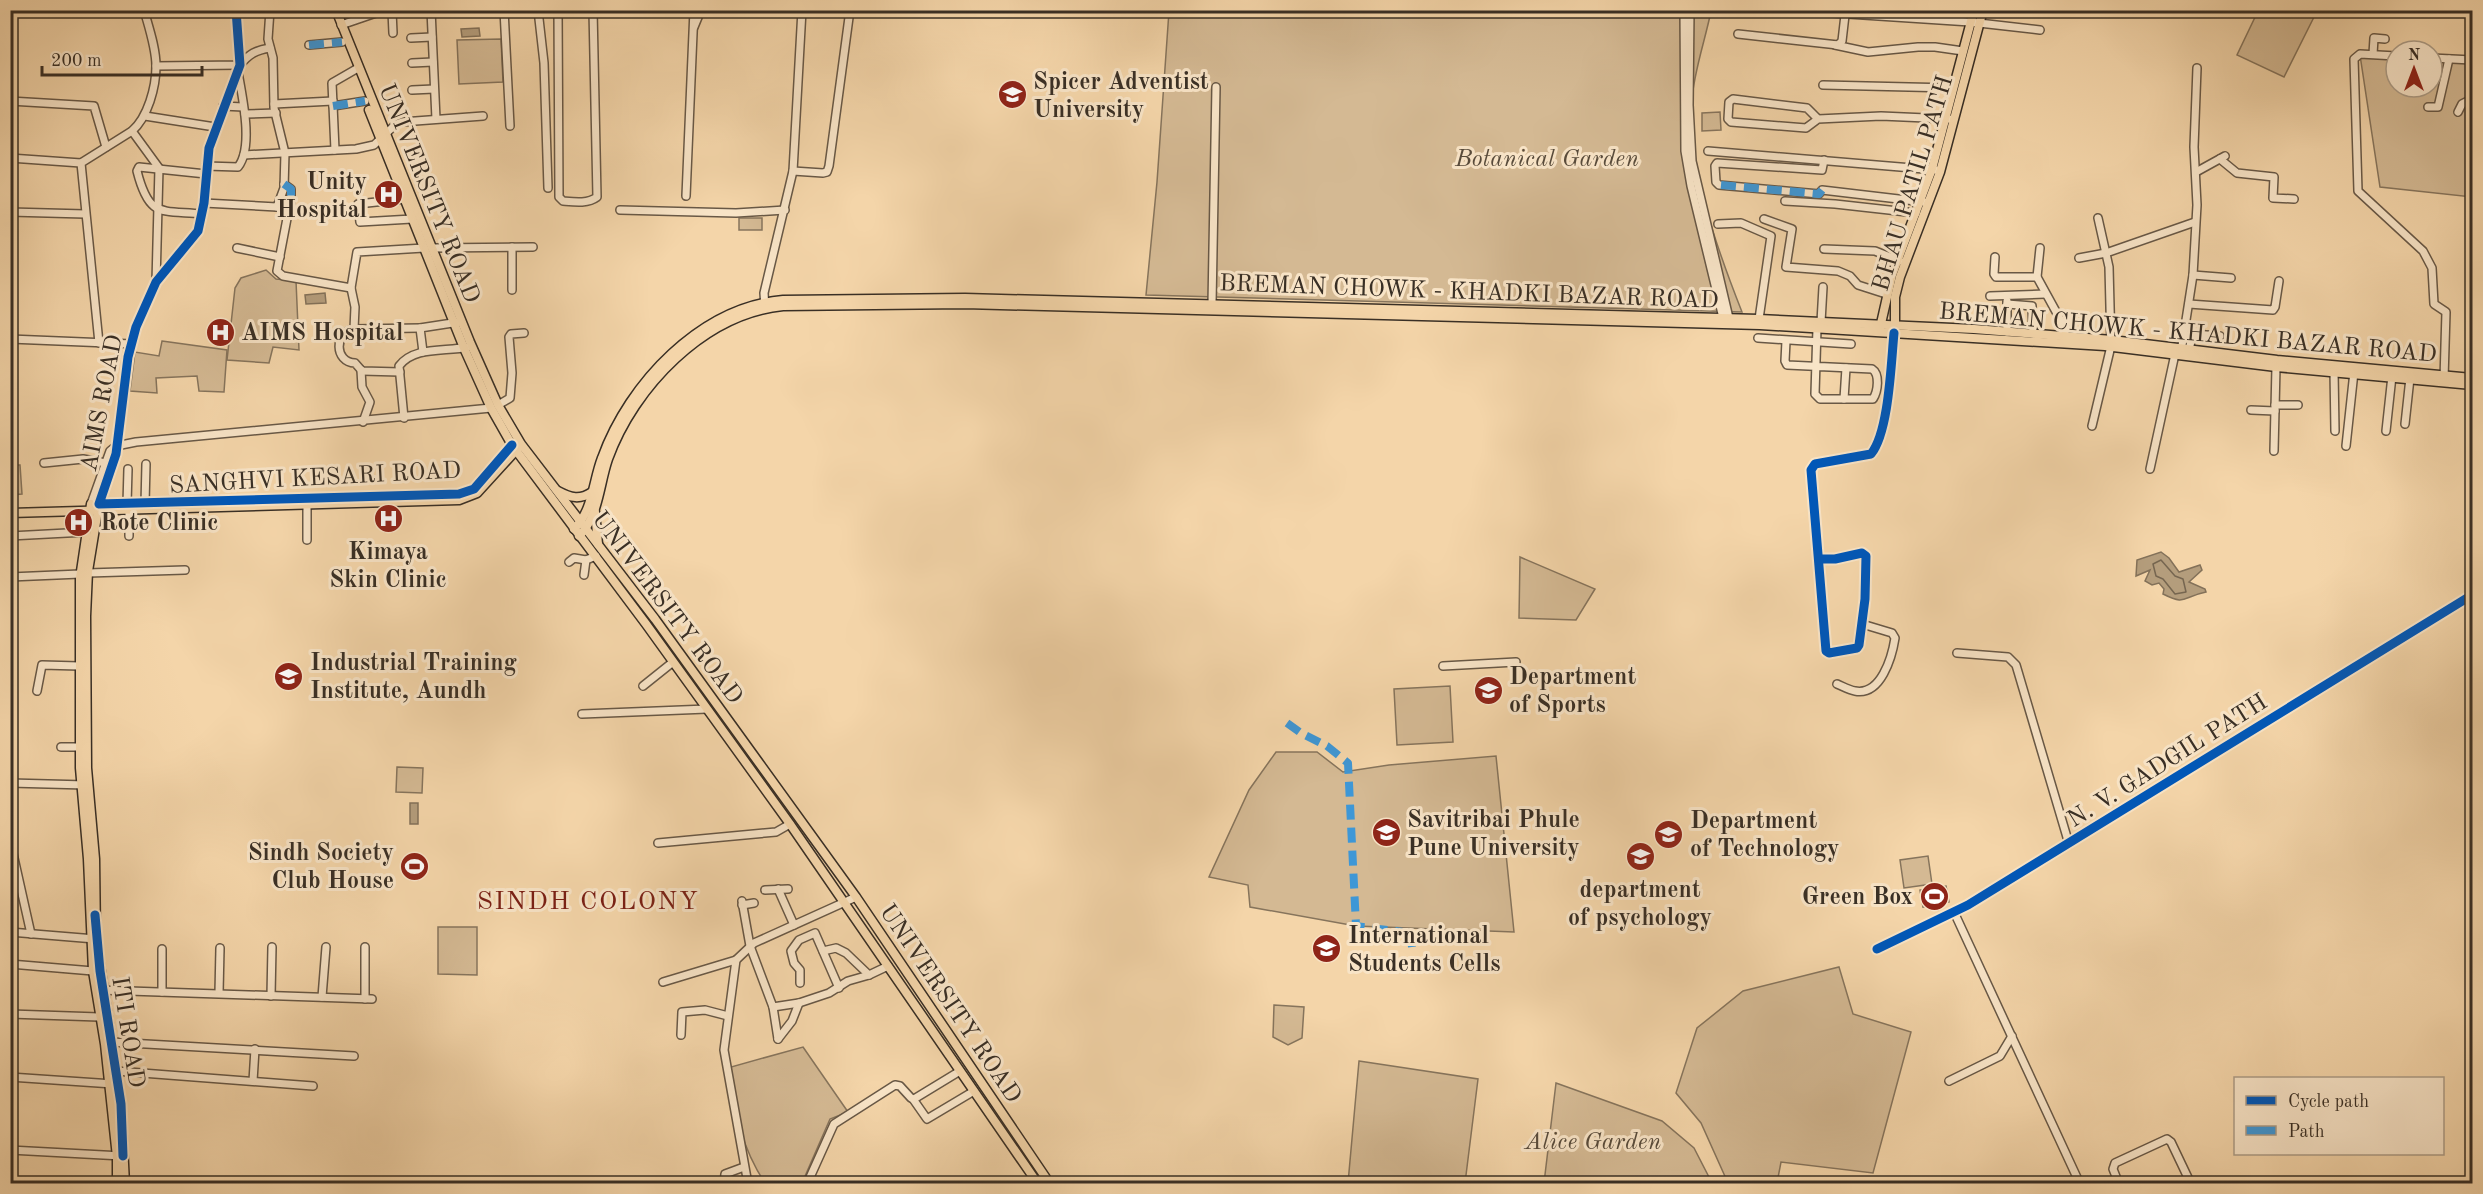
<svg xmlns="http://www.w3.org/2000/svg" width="2483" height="1194" viewBox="0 0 2483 1194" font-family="'Old Standard TT',serif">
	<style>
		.green { fill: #d4b993; stroke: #86745c; stroke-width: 1.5 }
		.water { fill: #b49d7c; stroke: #837159; stroke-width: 1.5 }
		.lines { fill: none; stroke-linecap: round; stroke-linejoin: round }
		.shore { stroke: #766650; stroke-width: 1.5 }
		.minor-casing { stroke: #685846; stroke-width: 10 }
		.major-casing { stroke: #392f25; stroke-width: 11 }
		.minor { stroke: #f8e4c7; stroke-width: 7 }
		.major { stroke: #f4d5a9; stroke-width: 8 }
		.quiet { stroke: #3e97d6; stroke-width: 8; stroke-dasharray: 15 8; stroke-linecap: butt }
		.cycleway-casing { stroke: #f8e4c7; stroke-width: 13 }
		.cycleway { stroke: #0057b8; stroke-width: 9 }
		.labels { text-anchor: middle; stroke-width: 6; stroke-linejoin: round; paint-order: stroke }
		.poi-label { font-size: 24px; font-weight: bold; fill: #392f25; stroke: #f8e4c7; text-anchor: start }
		.park-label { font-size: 24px; font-style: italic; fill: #584b3b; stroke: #f8e4c7 }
		.street-label { font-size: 24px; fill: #392f25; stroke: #f8e4c7 }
		.neighbourhood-label { font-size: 26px; letter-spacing: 1.5px; fill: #7a1f14; stroke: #f8e4c7 }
	</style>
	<rect width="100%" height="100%" fill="#f4d5a9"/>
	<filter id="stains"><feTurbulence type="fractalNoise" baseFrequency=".00333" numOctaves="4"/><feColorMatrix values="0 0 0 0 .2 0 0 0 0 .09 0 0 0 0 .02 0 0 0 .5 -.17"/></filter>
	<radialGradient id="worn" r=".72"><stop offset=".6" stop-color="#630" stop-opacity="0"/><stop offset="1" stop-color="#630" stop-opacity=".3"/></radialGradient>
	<g class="green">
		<path d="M1169,11h542c-5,26 -18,64 -19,89 -3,71 24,146 50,212l-596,-17 11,-113z"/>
		<path d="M2258,11h59l-33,66 -47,-22z"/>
		<path d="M501,39l2,43 -44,2 -2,-44z"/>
		<path d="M2360,55l36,1v31h36v-30l40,1v139l-92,-10z"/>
		<path d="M1720,112l1,18 -19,1v-18z"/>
		<rect x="739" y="218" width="23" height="12"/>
		<path d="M266,270l10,9 20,2 3,69 -26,-3 -4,16 -42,-3 8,-72 6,-10z"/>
		<path d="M162,341l65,9 -3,42 -25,-1 -2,-15 -41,2 1,15 -27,-2 5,-39 24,4z"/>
		<path d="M11,465h9l2,29 -11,1z"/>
		<path d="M1520,557l75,32 -19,31 -57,-2z"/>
		<path d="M1450,686l3,56 -56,3 -3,-56z"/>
		<path d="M1276,752h41l26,20 46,-7 107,-9 18,176 -158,-6 -106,-19 -2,-22 -39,-8 40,-87z"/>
		<path d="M397,767l26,1 -1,25 -26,-1z"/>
		<path d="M1928,856l4,28 -28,4 -4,-28z"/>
		<path d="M1946,886l3,16 -26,5 -3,-17z"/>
		<path d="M438,927h39v48l-39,-1z"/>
		<path d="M1839,967l14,47 58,18 -38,141 -92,-11 -4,21h-49l-27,-60 -25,-30 21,-65 46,-37z"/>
		<path d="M1274,1005l30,2 -2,31 -14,7 -15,-8z"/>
		<path d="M803,1047l45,65 -18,7 -28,64h-37c-19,-28 -38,-82 -34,-116z"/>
		<path d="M1359,1061l119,18 -13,104h-117z"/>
		<path d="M1556,1083l106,38 32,27 18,35h-168z"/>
	</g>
	<g class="water">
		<path d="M479,28l1,8 -18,1 -1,-8z"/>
		<path d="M325,293l1,10 -20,1 -1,-9z"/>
		<path d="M2161,552l8,6 10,14 21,-7 2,5 -13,12 16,7 1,3c-25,5 -19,14 -43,2l1,-5 -5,-6 -7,2 -7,-4 5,-11 -14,6 1,-16z"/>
		<rect x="410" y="803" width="8" height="21"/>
	</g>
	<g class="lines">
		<path class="shore" d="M2161,560l14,16 8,3 3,13 -11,2 -12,-15 -7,-3 -3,-12z"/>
		<defs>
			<g id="minor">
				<path d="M431,10l5,109"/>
				<path d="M504,10l6,116"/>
				<path d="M538,10l6,53 4,125"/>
				<path d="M558,10l1,187 4,4c11,1 25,3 34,-4l-4,-187"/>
				<path d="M808,10l42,3"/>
				<path d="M1684,10l1,141 6,35 32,132"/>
				<path d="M1690,10l-1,95 3,56 37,157"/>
				<path d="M1787,10l183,12 70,8"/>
				<path d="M392,11l1,22"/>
				<path d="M558,13l35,-1"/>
				<path d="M341,25l38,-13 15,-2"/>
				<path d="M694,27l7,-17"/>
				<path d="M1738,34l100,11 4,-4 3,-26"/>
				<path d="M411,38l21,-1"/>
				<path d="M309,45l33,-3"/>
				<path d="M1835,45l33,7 50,-5h17l28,4"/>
				<path d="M2373,54l1,-16 11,1"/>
				<path d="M2396,56l-36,-2 -6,5 4,132 65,60 9,17 2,36 12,8 -2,67"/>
				<path d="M2432,58l40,2"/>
				<path d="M412,63l21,-1"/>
				<path d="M156,66l84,-1c9,-11 16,-15 30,-17"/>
				<path d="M1823,85l129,3"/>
				<path d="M412,90l22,-1"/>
				<path d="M10,101l84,5 12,41"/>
				<path d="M274,104l59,-3"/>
				<path d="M223,106l20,1"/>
				<path d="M333,106l32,-5"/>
				<path d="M2428,107h10l11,-48"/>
				<path d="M2458,112l4,-8 8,-4 2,-24"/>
				<path d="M245,114l31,-1"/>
				<path d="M145,116l70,11"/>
				<path d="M1818,119l-12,9 -75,-6 -3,-3 1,-17 4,-3 74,9 11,11 63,-3 68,3"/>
				<path d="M132,131l27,37 -3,114"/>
				<path d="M335,150l-3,-67 26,-15"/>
				<path d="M1708,151l228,19"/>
				<path d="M244,155l112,-6 18,-4 22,-21 6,-2 81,-6"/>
				<path d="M10,158l71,5"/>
				<path d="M2220,159l17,14 37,4 -1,21 21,1"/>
				<path d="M1824,160l-2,10 -105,-7 -2,3 1,16 3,3 100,9 3,-4 102,12"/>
				<path d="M206,166l32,1c16,-20 4,-71 0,-95"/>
				<path d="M793,171l30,2 4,-1 2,-6 21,-156"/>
				<path d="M2196,172l29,-16"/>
				<path d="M284,184l7,5v13l-2,6"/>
				<path d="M686,196l8,-186"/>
				<path d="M404,199l-46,5 2,18 52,-3"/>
				<path d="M1785,201l50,3 81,9"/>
				<path d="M204,203l73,4 7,-19 1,-35 -11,-45 -1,-50 -5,-19 2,-29"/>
				<path d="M277,207l12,1 -12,63 6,5 68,12 6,-36 67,-4"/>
				<path d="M620,210l116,3 49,-3"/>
				<path d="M10,212l75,2"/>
				<path d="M202,214c-42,-4 -53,4 -65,-43l2,-4 67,7"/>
				<path d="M1764,219l28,10 -6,38 52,4 12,5 8,9 28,9"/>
				<path d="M1718,224l23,-1 30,13 -12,83"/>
				<path d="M512,247v43"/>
				<path d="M237,248l43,9"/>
				<path d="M433,248l100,-1"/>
				<path d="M2040,248l-3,29 28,51v8"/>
				<path d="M1824,249l51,2 25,10"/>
				<path d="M1995,257l-1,17 2,3h41"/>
				<path d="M2079,258l27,-5 89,-31"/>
				<path d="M2193,275l38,3"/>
				<path d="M351,288l4,19 -1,22"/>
				<path d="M1990,296l55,-2"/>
				<path d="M2007,301v31"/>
				<path d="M1212,304l4,-217"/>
				<path d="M2007,304l25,2 1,28"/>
				<path d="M2189,304l84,6 2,-3 4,-26"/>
				<path d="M765,308l-1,-15 29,-122 9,-161"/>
				<path d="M1821,322l2,-35"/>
				<path d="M1758,338l93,6"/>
				<path d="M10,339l122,5"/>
				<path d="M1786,341l-1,20 2,4 85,4c8,5 6,22 1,30h-53l-5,-5 2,-66"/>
				<path d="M99,343l-18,-180 51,-32c16,-14 24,-44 24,-65 0,-18 -7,-38 -12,-56"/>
				<path d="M2189,349l4,-15 27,2"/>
				<path d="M423,352l-3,-24 39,-6"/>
				<path d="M2181,352l12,-77 4,-70 -3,-58 3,-79"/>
				<path d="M361,370l1,17 8,15 -7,20"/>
				<path d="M2334,371l1,60"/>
				<path d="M400,372l-38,-1 -7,-8c-21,-1 -21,-31 -1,-34l66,-1"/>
				<path d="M1844,399l2,-31"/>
				<path d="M498,405l12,-7 2,-25 -3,-36 2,-3 13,-1"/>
				<path d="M2275,405h23"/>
				<path d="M2251,410l24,1"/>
				<path d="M404,418l-5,-52c15,-20 46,-14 69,-19"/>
				<path d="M2405,424l5,-46"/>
				<path d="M2092,426l19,-80 -2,-79 -11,-49"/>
				<path d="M2386,431l6,-55"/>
				<path d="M116,446l20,-4 355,-34"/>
				<path d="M2346,446l8,-74"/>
				<path d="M2274,451l2,-84"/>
				<path d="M44,463l39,-4 23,4"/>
				<path d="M2150,469l25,-115"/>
				<path d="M91,504l19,-53 6,-5"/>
				<path d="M99,504l17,-50 12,-97 8,-30 20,-45 42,-51 6,-28 5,-55 31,-83 -4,-55"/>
				<path d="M127,504l1,-35"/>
				<path d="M145,504l1,-40"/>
				<path d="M307,505v35"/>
				<path d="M10,536l76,-4"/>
				<path d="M129,536v-26"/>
				<path d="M1820,559h15l27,-6 4,3 -1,43 -6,46 -2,3 -28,5 -3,-2 -15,-181 4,-6 56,-10c18,-22 20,-91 23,-121"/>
				<path d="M569,562l5,-4 12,2"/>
				<path d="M88,573l97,-3"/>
				<path d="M584,575l2,-15 10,-4"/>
				<path d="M10,577l70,-3"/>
				<path d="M1957,653l51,4 8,8 53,179"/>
				<path d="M1443,666l73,-4"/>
				<path d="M1837,684c5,2 12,6 18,7 26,5 37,-34 40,-53l-3,-5 -30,-9"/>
				<path d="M643,686l30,-24"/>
				<path d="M37,691l5,-26 37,1"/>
				<path d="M582,714l125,-5"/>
				<path d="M61,747h19"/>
				<path d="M10,783l76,2"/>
				<path d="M10,840l21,94"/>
				<path d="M658,843l118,-11 14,-8"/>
				<path d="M778,889l16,36"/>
				<path d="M765,890l23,-1"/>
				<path d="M742,901l8,45 23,61 26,-4 30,-10 19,-12 21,-6 19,-9"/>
				<path d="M742,905l12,-2"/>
				<path d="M1954,912l126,272"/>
				<path d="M10,932l85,7"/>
				<path d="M162,949v43"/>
				<path d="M1877,949l91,-44 504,-310"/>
				<path d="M823,951l13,-3 10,5 23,22"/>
				<path d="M10,964l83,7"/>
				<path d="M663,982l73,-22"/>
				<path d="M800,983v-13l-6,-7 -3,-12 8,-11 16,-7 24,55"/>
				<path d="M99,990l273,9"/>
				<path d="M219,993l1,-45"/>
				<path d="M271,996l1,-49"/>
				<path d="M322,997l4,-50"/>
				<path d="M365,999v-52"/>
				<path d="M773,1007l5,32"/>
				<path d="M10,1014l89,3"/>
				<path d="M681,1035l1,-23 23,-2 23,6"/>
				<path d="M778,1039l14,-18 7,-18"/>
				<path d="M111,1042l243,14"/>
				<path d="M116,1071l197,15"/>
				<path d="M10,1077l103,7"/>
				<path d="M253,1081l2,-32"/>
				<path d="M1949,1081l51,-25 12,-20"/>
				<path d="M913,1099l14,20 47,-28"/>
				<path d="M10,1150l112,6"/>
				<path d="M1791,1181h57v3"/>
				<path d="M724,1184l1,-10 19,-7"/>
				<path d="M748,1184l-24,-134 12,-90 18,-17 102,-46"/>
				<path d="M807,1184l27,-60 61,-39 5,1 11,12 3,1 46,-28"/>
				<path d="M2119,1184l-6,-15 2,-6 52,-24 4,3 20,42"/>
			</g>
			<g id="major">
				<path d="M336,10l134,332 28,63 23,39 134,175 201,278 194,287"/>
				<path d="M369,110l95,238 27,60 21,37 134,179 144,200 248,360"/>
				<path d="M1880,328l12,-53 40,-106 42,-159"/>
				<path d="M1895,329v-32l5,-20 40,-105 43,-162"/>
				<path d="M482,479l31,-35"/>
				<path d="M558,491c13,7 22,9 34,1"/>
				<path d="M91,504l-11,74v190l8,91 5,112 12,73 12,113v27"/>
				<path d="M99,504l-11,67 -2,45 1,152 8,91 1,80 25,165 4,80"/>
				<path d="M595,512l3,32"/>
				<path d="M10,513l449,-13 18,-7 42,-46"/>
				<path d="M574,529c19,-18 19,-48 28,-71 27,-75 99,-151 181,-158l182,-2 794,21 215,10 138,11 165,20 195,18"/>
				<path d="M579,536c20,-20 20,-51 29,-77 26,-72 96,-145 175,-153l182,-2 795,21 345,21 171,21 196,18"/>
			</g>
		</defs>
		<use href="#minor" class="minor-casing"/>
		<use href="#major" class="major-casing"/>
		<use href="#minor" class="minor"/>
		<use href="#major" class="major"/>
		<g class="quiet">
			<path d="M309,45l33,-3"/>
			<path d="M333,106l32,-5"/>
			<path d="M284,184l7,5v13l-2,6"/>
			<path d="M1721,185l98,9 3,-4"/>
			<path d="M1287,723l14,10 26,13 21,17 8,163 54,7 2,14"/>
		</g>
		<defs>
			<g id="cycleway">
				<path d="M236,10l4,55 -31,83 -5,55 -6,28 -42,51 -20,45 -8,30 -12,97 -17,50 360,-10 15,-5 38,-44"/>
				<path d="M1820,559h15l27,-6 4,3 -1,43 -6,46 -2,3 -28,5 -3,-2 -15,-181 4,-6 56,-10c18,-22 20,-91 23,-121"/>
				<path d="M95,915l5,56 21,133 2,52"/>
				<path d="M1877,949l91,-44 504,-310"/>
			</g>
		</defs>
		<use href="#cycleway" class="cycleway-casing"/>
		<use href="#cycleway" class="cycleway"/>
	</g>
	<defs>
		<symbol id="university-disc" viewBox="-11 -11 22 22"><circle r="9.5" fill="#8f2418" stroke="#f8e4c7"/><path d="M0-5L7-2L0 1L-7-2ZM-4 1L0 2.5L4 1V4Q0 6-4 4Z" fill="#fff"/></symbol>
		<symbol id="hospital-disc" viewBox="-11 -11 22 22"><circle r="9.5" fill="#8f2418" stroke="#f8e4c7"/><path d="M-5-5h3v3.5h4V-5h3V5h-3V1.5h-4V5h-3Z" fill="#fff"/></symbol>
		<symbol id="stadium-disc" viewBox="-11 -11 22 22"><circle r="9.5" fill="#8f2418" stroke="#f8e4c7"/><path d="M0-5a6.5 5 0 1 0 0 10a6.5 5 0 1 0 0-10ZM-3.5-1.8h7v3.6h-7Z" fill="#fff"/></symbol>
	</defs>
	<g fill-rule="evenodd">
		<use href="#university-disc" x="996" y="78" width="33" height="33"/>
		<use href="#hospital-disc" x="372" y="178" width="33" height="33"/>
		<use href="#hospital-disc" x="204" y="316" width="33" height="33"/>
		<use href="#hospital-disc" x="372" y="502" width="33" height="33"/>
		<use href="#hospital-disc" x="62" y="506" width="33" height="33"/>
		<use href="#university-disc" x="272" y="660" width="33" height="33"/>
		<use href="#university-disc" x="1472" y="674" width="33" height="33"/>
		<use href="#university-disc" x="1370" y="816" width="33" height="33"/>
		<use href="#university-disc" x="1652" y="818" width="33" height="33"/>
		<use href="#university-disc" x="1624" y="840" width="33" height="33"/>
		<use href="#stadium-disc" x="398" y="850" width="33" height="33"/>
		<use href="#stadium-disc" x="1918" y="880" width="33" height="33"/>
		<use href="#university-disc" x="1310" y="932" width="33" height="33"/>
	</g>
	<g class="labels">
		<g class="poi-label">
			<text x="1033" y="89">Spicer Adventist<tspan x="1033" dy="28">University</tspan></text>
			<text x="367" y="189" text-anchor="end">Unity<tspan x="367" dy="28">Hospital</tspan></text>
			<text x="241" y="340">AIMS Hospital</text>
			<text x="100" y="530">Rote Clinic</text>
			<text x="388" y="559" text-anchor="middle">Kimaya<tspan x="388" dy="28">Skin Clinic</tspan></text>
			<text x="310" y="670">Industrial Training<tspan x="310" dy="28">Institute, Aundh</tspan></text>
			<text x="1509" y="684">Department<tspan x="1509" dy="28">of Sports</tspan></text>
			<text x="1407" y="827">Savitribai Phule<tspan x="1407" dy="28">Pune University</tspan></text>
			<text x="1690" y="828">Department<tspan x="1690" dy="28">of Technology</tspan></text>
			<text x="394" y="860" text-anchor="end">Sindh Society<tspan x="394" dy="28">Club House</tspan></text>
			<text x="1640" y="897" text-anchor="middle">department<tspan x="1640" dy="28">of psychology</tspan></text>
			<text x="1913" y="904" text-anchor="end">Green Box</text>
			<text x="1348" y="943">International<tspan x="1348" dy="28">Students Cells</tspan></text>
		</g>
		<g class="park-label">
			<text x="1547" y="166">Botanical Garden</text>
			<text x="1593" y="1149">Alice Garden</text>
		</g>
		<g class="street-label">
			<text transform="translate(1912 183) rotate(-73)" y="8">BHAU PATIL PATH</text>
			<text transform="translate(430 193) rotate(68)" y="8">UNIVERSITY ROAD</text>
			<text transform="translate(1469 291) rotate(2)" y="8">BREMAN CHOWK - KHADKI BAZAR ROAD</text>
			<text transform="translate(2188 332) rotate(5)" y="8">BREMAN CHOWK - KHADKI BAZAR ROAD</text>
			<text transform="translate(101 403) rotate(-79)" y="8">AIMS ROAD</text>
			<text transform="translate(315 477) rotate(-3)" y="8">SANGHVI KESARI ROAD</text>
			<text transform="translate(668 607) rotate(53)" y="8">UNIVERSITY ROAD</text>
			<text transform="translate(2167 760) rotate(-32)" y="8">N. V. GADGIL PATH</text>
			<text transform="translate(951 1003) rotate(56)" y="8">UNIVERSITY ROAD</text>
			<text transform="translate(129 1032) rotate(81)" y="8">ITI ROAD</text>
		</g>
		<g class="neighbourhood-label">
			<text x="588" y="909">SINDH COLONY</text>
		</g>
	</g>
	<rect width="2483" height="1194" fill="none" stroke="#f4d5a9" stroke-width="36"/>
	<rect x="12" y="12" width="2459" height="1170" fill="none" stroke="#392f25" stroke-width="3"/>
	<rect x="18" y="18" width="2447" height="1158" fill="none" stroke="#392f25" stroke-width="1.5"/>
	<rect x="2234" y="1077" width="210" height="78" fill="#f8e4c7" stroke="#ac9c86" stroke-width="1.5"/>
	<rect x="2246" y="1096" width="30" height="9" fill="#0057b8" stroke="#ac9c86" stroke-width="1.5"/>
	<text x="2288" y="1107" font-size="18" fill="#392f25">Cycle path</text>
	<rect x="2246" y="1126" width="30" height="9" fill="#3e97d6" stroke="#ac9c86" stroke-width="1.5"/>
	<text x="2288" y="1137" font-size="18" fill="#392f25">Path</text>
	<g transform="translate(2414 69)"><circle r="28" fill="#f8e4c7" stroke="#ac9c86" stroke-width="1.5"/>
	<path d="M0-4.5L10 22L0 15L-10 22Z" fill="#8f2418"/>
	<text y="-9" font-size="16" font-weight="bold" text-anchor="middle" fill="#392f25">N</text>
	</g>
	<path d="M42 66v9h160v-9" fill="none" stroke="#392f25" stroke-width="3"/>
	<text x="51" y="66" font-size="18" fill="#392f25" stroke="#f8e4c7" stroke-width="4.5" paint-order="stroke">200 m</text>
	<rect width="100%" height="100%" filter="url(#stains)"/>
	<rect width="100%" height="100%" fill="url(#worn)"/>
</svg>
